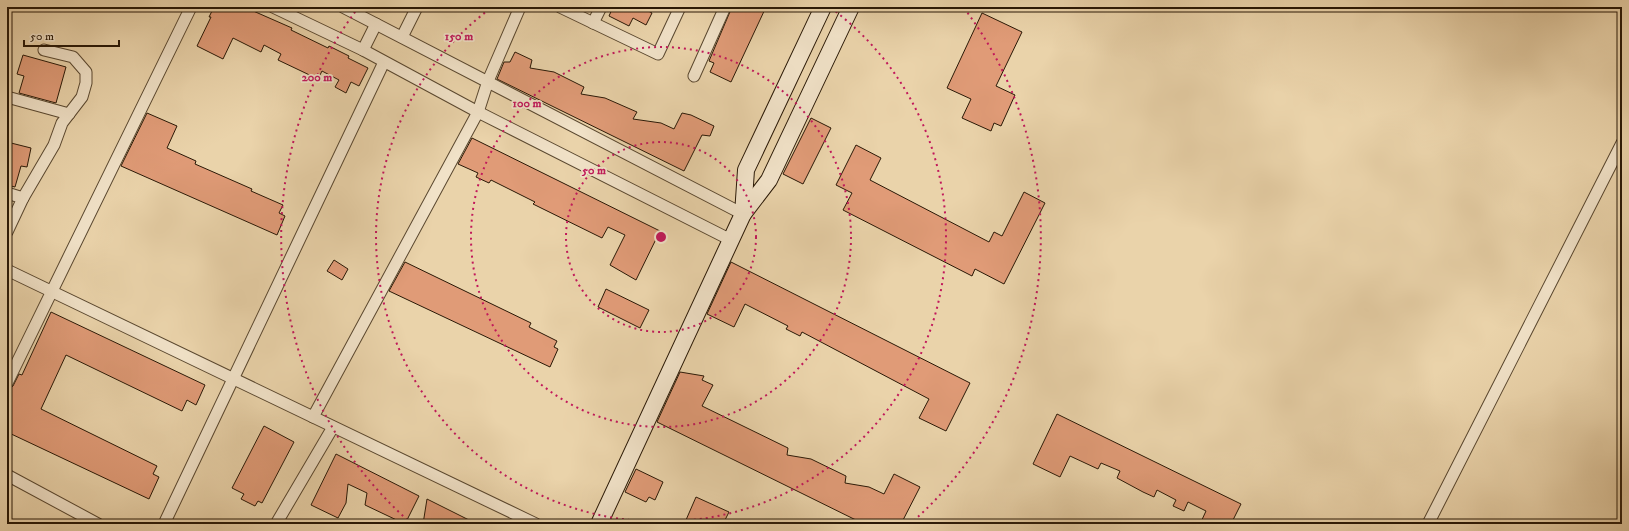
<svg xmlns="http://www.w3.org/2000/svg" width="1629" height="531" viewBox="0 0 1629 531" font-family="'IM FELL DW Pica',serif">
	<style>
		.building { fill: #e09b77; stroke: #291806 }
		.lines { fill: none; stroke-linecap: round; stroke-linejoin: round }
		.minor-casing { stroke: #59472f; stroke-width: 13 }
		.secondary-casing { stroke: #291806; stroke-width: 18 }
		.minor { stroke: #f1e2c8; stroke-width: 11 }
		.secondary { stroke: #f1e2c8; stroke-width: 16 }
		.ring { fill: none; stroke: #c2185b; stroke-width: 2; stroke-dasharray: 2 4 }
		.centre { fill: #c2185b; stroke: #f1e2c8; stroke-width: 2 }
		.ring-label { font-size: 12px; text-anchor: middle; font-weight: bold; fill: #c2185b; stroke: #f1e2c8; stroke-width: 3.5; stroke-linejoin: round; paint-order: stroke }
	</style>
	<rect width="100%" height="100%" fill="#ead3aa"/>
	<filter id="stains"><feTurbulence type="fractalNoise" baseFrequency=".005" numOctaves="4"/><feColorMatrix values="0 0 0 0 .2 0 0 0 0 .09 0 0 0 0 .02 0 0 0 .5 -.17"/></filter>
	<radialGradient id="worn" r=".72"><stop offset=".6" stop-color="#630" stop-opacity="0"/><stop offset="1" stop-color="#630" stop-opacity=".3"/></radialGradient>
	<g class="building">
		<path d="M214,7h38l-1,3 41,18 -1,2 37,18 1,-2 20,10 -1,2 20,10 -9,18 -8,-4 -5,11 -11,-6 4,-7 -17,-9 -4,8 -40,-19 3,-6 -17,-9 -3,7 -28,-14 -10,21 -26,-13 14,-29h-2z"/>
		<path d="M613,7h28l11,6 -6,12 -13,-7 -4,8 -20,-10z"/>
		<path d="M732,7h34l-35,75 -21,-10 4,-9 -5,-2z"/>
		<path d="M982,13l40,19 -26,54 19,9 -14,31 -7,-3 -3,8 -29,-13 9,-19 -24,-11z"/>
		<path d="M515,52l17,8 -2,8 24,4 30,15 -3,7 24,4 32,14 -4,7 28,4 13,6 8,-16 9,2 23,11 -4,10 -8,-1 -18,36 -187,-92 7,-17h6z"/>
		<path d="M23,55l43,12 -10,36 -37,-10 5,-17 -7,-2z"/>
		<path d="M147,113l30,13 -10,22 29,13 -1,3 57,25 -1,2 32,14 -4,8 6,3 -8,19 -156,-69z"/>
		<path d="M811,118l20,10 -28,56 -20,-10z"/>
		<path d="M472,138l188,93 -24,49 -26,-15 15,-30 -17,-8 -6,11 -69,-34 2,-2 -44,-22 -2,3 -13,-6 2,-4 -20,-9z"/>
		<path d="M7,142l24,6 -4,19 -6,-1 -6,21 -8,-2z"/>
		<path d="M856,145l25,13 -11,22 119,62 5,-10 8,4 22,-44 21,11 -41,81 -29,-15 -3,7 -129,-66 9,-17 -16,-8z"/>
		<path d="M334,260l14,9 -6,11 -15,-9z"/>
		<path d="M405,262l126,61 -2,4 28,14 -3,6 4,2 -8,18 -161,-76z"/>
		<path d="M731,262l239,121 -24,48 -27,-13 10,-19 -127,-67 -2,4 -14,-7 2,-3 -43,-22 -11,23 -27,-13z"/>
		<path d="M606,289l43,21 -9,18 -42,-21z"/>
		<path d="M51,312l154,73 -9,20 -9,-5 -5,11 -116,-56 -25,54 116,57 -4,8 6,3 -10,22 -142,-67v-40l6,-6 6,-12 3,1z"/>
		<path d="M680,372l24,4 -2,4 11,5 -11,21 86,42 -1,7 24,4 35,17 -1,7 24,4 15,7 10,-20 26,13 -19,37h-37l-207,-102z"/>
		<path d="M1057,414l184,90 -10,20h-31l6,-13 -18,-9 -4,9 -11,-5 3,-6 -19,-10 -3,7 -11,-5 -26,-14 3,-7 -19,-8 -3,6 -28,-13 -10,21 -27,-13z"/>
		<path d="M264,426l30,16 -32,61 -4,-2 -3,5 -14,-7 3,-5 -12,-6z"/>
		<path d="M336,454l83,42 -14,28 -40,-19 2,-12 -19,-9 -2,19 -8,15 -27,-13z"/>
		<path d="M636,469l27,13 -8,18 -6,-3 -3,5 -21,-10z"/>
		<path d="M696,497l33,15 -6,12h-28l-9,-4z"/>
		<path d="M427,499l50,25h-54z"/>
	</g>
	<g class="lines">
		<defs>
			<g id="minor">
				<path d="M273,7l90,43 115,62 253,128"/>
				<path d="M343,7l400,207"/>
				<path d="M560,7l98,47 22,-47"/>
				<path d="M593,23l8,-16"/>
				<path d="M402,37l15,-30"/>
				<path d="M363,50l13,-26"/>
				<path d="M694,76l31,-69"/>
				<path d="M7,97l62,17"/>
				<path d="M7,193l16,5"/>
				<path d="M7,232l16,-34 31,-53 8,-22 20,-26 4,-14v-11l-13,-15 -29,-7"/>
				<path d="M7,270l529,254"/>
				<path d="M7,383l184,-376"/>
				<path d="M313,417l165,-305 10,-31 32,-74"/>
				<path d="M7,475l91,49"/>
				<path d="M164,524l220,-462"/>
				<path d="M276,524l57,-97"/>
				<path d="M1428,524l194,-381"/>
			</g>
			<g id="secondary">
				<path d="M743,214l3,-44 77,-163"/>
				<path d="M599,524l144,-310 26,-34 82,-173"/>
			</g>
		</defs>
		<use href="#minor" class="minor-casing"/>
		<use href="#secondary" class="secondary-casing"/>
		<use href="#minor" class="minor"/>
		<use href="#secondary" class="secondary"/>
	</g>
	<g class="ring">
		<circle cx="661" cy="237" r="95"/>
		<circle cx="661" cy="237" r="190"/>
		<path d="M831 8A285 285 0 1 1 491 8"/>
		<path d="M412 524A380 380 0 0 1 358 8M964 8A380 380 0 0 1 910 524"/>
	</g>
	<circle cx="661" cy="237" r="6" class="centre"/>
	<g class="ring-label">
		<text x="459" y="40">150 m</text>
		<text x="317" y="81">200 m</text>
		<text x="527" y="107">100 m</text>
		<text x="594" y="174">50 m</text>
	</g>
	<rect width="1629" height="531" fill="none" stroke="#ead3aa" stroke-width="24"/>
	<rect x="8" y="8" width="1613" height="515" fill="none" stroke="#291806" stroke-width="2"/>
	<rect x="12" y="12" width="1605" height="507" fill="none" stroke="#291806"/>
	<path d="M24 40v6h95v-6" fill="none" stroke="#291806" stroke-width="2"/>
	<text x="30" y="40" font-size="12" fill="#291806" stroke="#f1e2c8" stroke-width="3" paint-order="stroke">50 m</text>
	<rect width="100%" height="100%" filter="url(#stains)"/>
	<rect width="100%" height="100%" fill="url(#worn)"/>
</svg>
